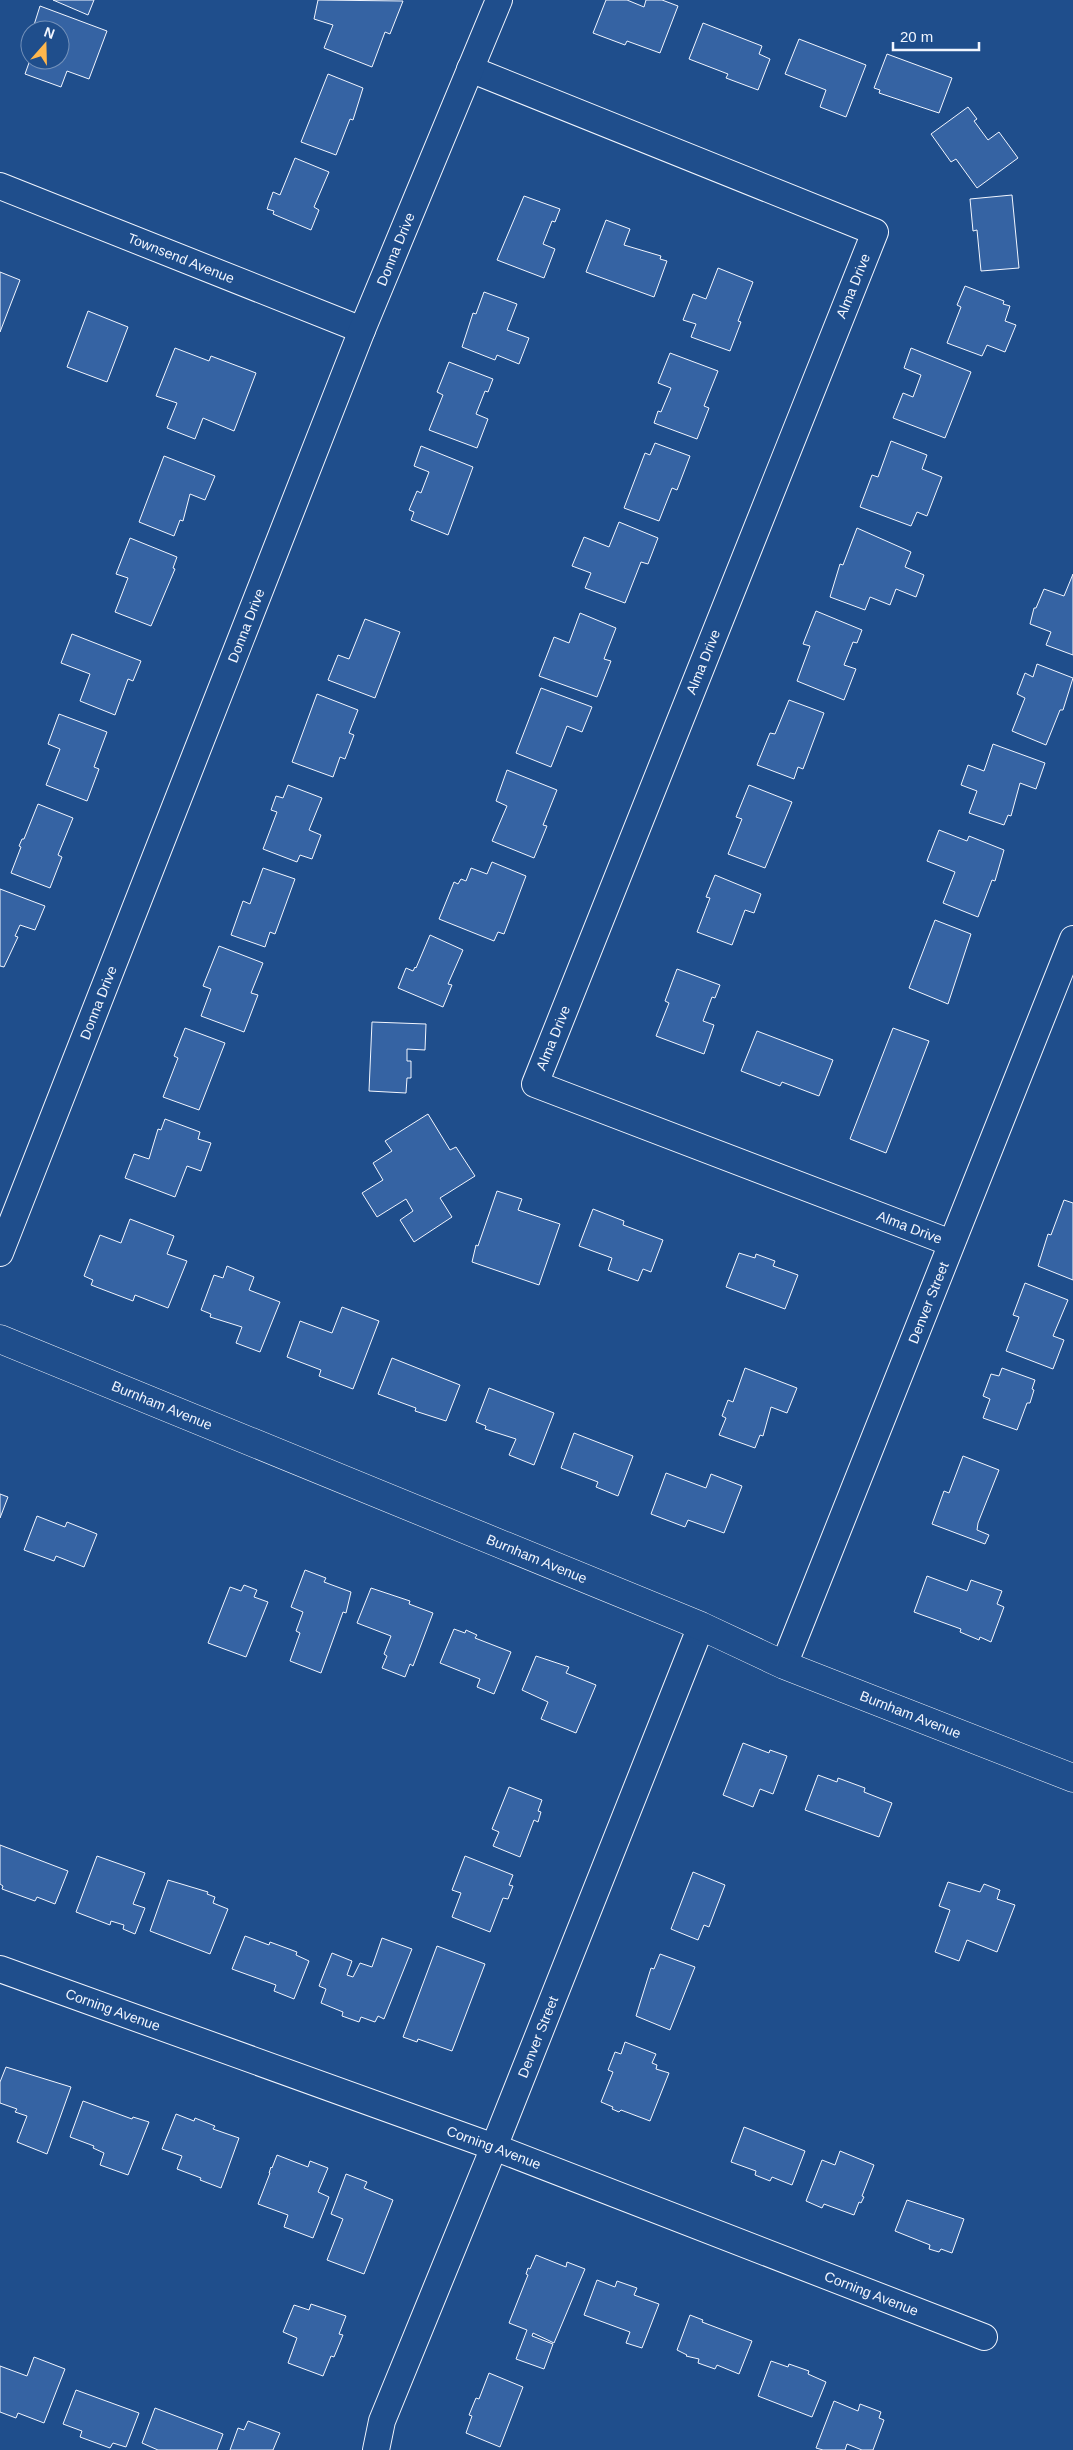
<svg xmlns="http://www.w3.org/2000/svg" width="1073" height="2450" viewBox="0 0 1073 2450" font-family="Helvetica,sans-serif">
	<style>
		.building { fill: #3563a3; stroke: #f2f6ff }
		.lines { fill: none; stroke-linecap: round; stroke-linejoin: round }
		.street-casing { stroke: #f2f6ff; stroke-width: 28 }
		.secondary-casing { stroke: #f2f6ff; stroke-width: 29 }
		.street { stroke: #1f4e8c; stroke-width: 26 }
		.secondary { stroke: #1f4e8c; stroke-width: 28 }
		.labels { text-anchor: middle; stroke-width: 4; stroke-linejoin: round; paint-order: stroke }
		.street-label { font-size: 14px; fill: #f2f6ff; stroke: #1f4e8c }
	</style>
	<rect width="100%" height="100%" fill="#1f4e8c"/>
	<g class="building">
		<path d="M53,0h41l-6,15z"/>
		<path d="M318,0l85,1 -13,33 -5,-2 -13,35 -48,-19 9,-23 -19,-6z"/>
		<path d="M606,0h21l17,7 2,-7h16l16,6 -18,47 -33,-12 -2,4 -32,-12z"/>
		<path d="M40,6l67,25 -18,48 -22,-8 -6,16 -36,-13 5,-14h30v-30h-18v-2l-8,-3z"/>
		<path d="M703,23l59,23 -3,8 11,5 -12,31 -32,-12 2,-4 -39,-15z"/>
		<path d="M799,39l67,26 -20,52 -26,-10 6,-17 -41,-16z"/>
		<path d="M887,54l65,24 -13,35 -60,-20 1,-3 -6,-2z"/>
		<path d="M328,74l35,14 -10,32 -3,-1 -14,36 -35,-13z"/>
		<path d="M968,107l9,12 -3,2 14,19 11,-8 19,26 -41,30 -21,-29 -5,3 -20,-28z"/>
		<path d="M295,158l34,14 -15,35 5,3 -8,20 -38,-16 1,-3 -7,-2 6,-17 7,3z"/>
		<path d="M1012,195l7,73 -38,3 -4,-41 -4,1 -3,-32z"/>
		<path d="M524,196l36,13 -5,13 -3,-1 -9,23 12,5 -11,29 -47,-18z"/>
		<path d="M606,220l24,9 -6,16 37,11 -1,3 7,2 -13,36 -68,-25z"/>
		<path d="M718,268l35,14 -15,39 3,1 -11,29 -39,-14 5,-13 -13,-4 10,-26 13,5z"/>
		<path d="M0,272l20,8 -20,52z"/>
		<path d="M965,286l39,15 -1,3 7,2 -5,15 11,4 -11,27 -18,-7 -5,11 -35,-13 14,-36 -4,-2z"/>
		<path d="M484,292l33,12 -10,26 22,8 -10,26 -22,-9 -2,5 -33,-13 11,-34 3,1z"/>
		<path d="M88,311l40,16 -21,55 -40,-15z"/>
		<path d="M175,348l34,13 2,-5 45,17 -22,58 -31,-13 -8,21 -28,-11 10,-25 -21,-7z"/>
		<path d="M911,348l60,24 -26,66 -52,-20 10,-25 10,4 8,-22 -17,-7z"/>
		<path d="M670,353l48,18 -14,35 5,2 -12,31 -43,-16 4,-12 3,1 10,-24 -13,-5z"/>
		<path d="M449,362l44,17 -5,13 -3,-1 -9,23 12,5 -11,29 -48,-18 14,-35 -6,-3z"/>
		<path d="M891,441l36,14 -5,14 20,8 -15,39 -10,-4 -6,14 -51,-19 12,-32 6,2z"/>
		<path d="M655,443l35,13 -13,34 -5,-2 -13,33 -35,-13 21,-55 5,2z"/>
		<path d="M421,446l52,21 -25,68 -37,-15 3,-8 -5,-2 8,-19 4,2 8,-21 -15,-6z"/>
		<path d="M164,456l51,20 -10,24 -15,-6 -7,27 -3,-1 -6,16 -35,-14z"/>
		<path d="M619,522l39,16 -10,26 -7,-2 -16,41 -40,-15 6,-15 -19,-7 12,-29 25,10z"/>
		<path d="M857,528l54,24 -6,15 19,8 -8,22 -20,-8 -6,16 -20,-8 -5,13 -35,-13 10,-33 3,1z"/>
		<path d="M130,538l47,19 -4,11 2,1 -24,57 -36,-14 13,-34 -12,-4z"/>
		<path d="M1073,574v81l-27,-10 5,-13 -21,-8 4,-16h2l8,-19 20,7z"/>
		<path d="M816,611l46,19 -5,13 -4,-1 -9,23 12,4 -12,31 -47,-19 13,-35 -7,-2z"/>
		<path d="M580,613l36,15 -12,31 7,2 -14,36 -58,-21 15,-39 15,6z"/>
		<path d="M365,619l35,13 -25,66 -47,-18 10,-25 11,4z"/>
		<path d="M72,634l69,27 -8,20 -5,-2 -13,36 -35,-14 10,-27 -29,-11z"/>
		<path d="M1037,664l36,14 -10,32h-3l-14,35 -34,-14 13,-33 -8,-4 8,-21 8,4z"/>
		<path d="M541,688l51,19 -10,25 -15,-6 -16,41 -35,-14z"/>
		<path d="M317,694l41,16 -9,23 5,2 -9,24 -5,-2 -7,20 -41,-15z"/>
		<path d="M789,700l35,13 -21,56 -5,-2 -4,12 -37,-14 13,-32 5,1z"/>
		<path d="M59,714l48,18 -13,35 5,2 -12,32 -41,-16 14,-36 -12,-5z"/>
		<path d="M993,744l52,19 -9,26 -16,-6 -9,33 -3,-1 -4,10 -35,-12 8,-22 -16,-6 7,-20 16,6z"/>
		<path d="M507,770l50,20 -14,35 4,1 -13,32 -42,-17 15,-35 -11,-5z"/>
		<path d="M288,785l34,13 -13,32 12,5 -9,24 -12,-4 -3,7 -34,-13 14,-37 -6,-2 5,-14 7,2z"/>
		<path d="M749,785l43,17 -27,66 -37,-14 14,-35 -6,-2z"/>
		<path d="M38,804l35,14 -15,37 4,2 -12,31 -39,-15 10,-26 -2,-1 3,-7h2z"/>
		<path d="M939,830l28,11 2,-5 35,14 -9,31 -3,-1 -14,37 -35,-14 12,-31 -28,-11z"/>
		<path d="M492,862l34,14 -22,58 -6,-2 -4,9 -55,-22 15,-37 4,2 3,-5 5,2 5,-13 16,6z"/>
		<path d="M263,868l32,11 -20,55 -5,-2 -5,15 -34,-12 12,-34 7,3z"/>
		<path d="M715,875l46,19 -7,19 -9,-3 -13,35 -35,-13 13,-34 -4,-1z"/>
		<path d="M0,889l45,17 -10,24 -15,-5 -5,11 3,1 -14,30 -4,-1z"/>
		<path d="M935,920l36,14 -23,70 -39,-16z"/>
		<path d="M430,935l33,15 -15,34 4,1 -9,22 -45,-19 8,-20 7,3 2,-4 1,1z"/>
		<path d="M219,946l44,17 -12,30 7,2 -14,37 -43,-16 10,-27 -8,-3z"/>
		<path d="M677,969l43,16 -5,13 -3,-1 -9,24 11,4 -10,29 -48,-18 13,-33 -4,-2z"/>
		<path d="M372,1022l54,2 -1,26 -18,-1v12h4v17h-4l-1,15 -37,-2z"/>
		<path d="M185,1028l40,15 -26,67 -36,-13 15,-39 -4,-2z"/>
		<path d="M893,1028l36,13 -43,112 -36,-14z"/>
		<path d="M757,1031l76,29 -14,36 -37,-14 -2,4 -39,-15z"/>
		<path d="M428,1114l22,36 6,-3 19,29 -35,22 12,19 -38,25 -14,-22 13,-9 -7,-12 -29,18 -15,-24 21,-13 -10,-17 19,-12 -7,-10z"/>
		<path d="M165,1119l35,13 -2,7 13,4 -10,28 -14,-5 -12,31 -50,-19 9,-24 15,5 9,-30 3,1z"/>
		<path d="M497,1191l25,8 -4,11 42,14 -21,61 -67,-23 4,-17 2,1z"/>
		<path d="M1064,1200l9,3v77l-35,-14 10,-32 3,1z"/>
		<path d="M593,1209l31,12 -1,4 40,15 -12,32 -8,-3 -5,12 -30,-11 4,-12 -33,-12z"/>
		<path d="M130,1219l44,17 -7,18 20,7 -19,47 -33,-13 -2,6 -42,-16 2,-5 -9,-4 16,-41 21,8z"/>
		<path d="M739,1253l16,5 1,-4 19,7 -2,5 25,9 -13,34 -59,-22z"/>
		<path d="M227,1266l27,11 -5,13 31,12 -20,50 -24,-9 6,-16 -32,-10 1,-3 -10,-4 13,-35 9,3z"/>
		<path d="M1025,1283l43,17 -15,36 11,4 -11,29 -47,-18 13,-34 -6,-2z"/>
		<path d="M342,1307l37,14 -26,68 -34,-13 2,-6 -34,-13 13,-36 32,12z"/>
		<path d="M392,1358l68,27 -14,36 -31,-10 1,-3 -38,-14z"/>
		<path d="M745,1368l52,20 -10,25 -16,-6 -8,29 -3,-1 -5,13 -36,-13 7,-17 -4,-2 6,-16 5,2z"/>
		<path d="M1002,1368l33,12 -3,9 2,1 -4,13h-3l-10,27 -34,-12 7,-19 -7,-3 8,-22 8,2z"/>
		<path d="M489,1388l65,25 -20,52 -25,-10 7,-16 -31,-10 1,-3 -10,-4z"/>
		<path d="M574,1433l59,23 -15,40 -22,-9 2,-5 -37,-14z"/>
		<path d="M963,1456l36,14 -21,53 -1,7 12,5 -4,9 -53,-20 12,-33 5,2z"/>
		<path d="M666,1473l40,15 5,-14 31,12 -18,47 -36,-13 -3,7 -34,-13z"/>
		<path d="M0,1494l8,3 -8,21z"/>
		<path d="M37,1516l28,11 2,-5 30,12 -13,33 -28,-11 -2,5 -30,-11z"/>
		<path d="M305,1570l21,8 -2,4 27,10 -5,21 -3,-1 -22,61 -31,-12 10,-28 -4,-2 7,-19 -12,-5z"/>
		<path d="M927,1576l40,15 4,-11 31,11 -5,13 7,3 -13,35 -11,-5 -1,3 -19,-8 1,-3 -47,-17z"/>
		<path d="M244,1585l13,5 -3,7 14,5 -22,55 -38,-14 22,-56 11,4z"/>
		<path d="M371,1588l39,13 -1,3 24,9 -20,53 -3,-2 -5,13 -23,-9 5,-12 -3,-2 7,-18 -34,-13z"/>
		<path d="M454,1629l11,4 1,-3 11,5 -2,3 36,14 -17,42 -17,-7 3,-8 -40,-16z"/>
		<path d="M536,1656l33,11 -3,6 30,12 -20,48 -35,-14 7,-17 -26,-12z"/>
		<path d="M743,1743l26,10 1,-3 17,6 -14,38 -13,-5 -7,18 -30,-12z"/>
		<path d="M818,1775l19,7 1,-4 27,10 -1,4 28,11 -13,34 -74,-27z"/>
		<path d="M509,1787l33,13 -4,11 3,1 -3,10 -4,-2 -14,37 -27,-11 6,-14 -7,-3z"/>
		<path d="M0,1845l68,26 -13,33 -18,-7 -2,4 -33,-12 1,-3 -3,-2z"/>
		<path d="M97,1856l48,17 -12,31 12,4 -10,26 -12,-5 1,-4 -13,-4 -1,4 -34,-13z"/>
		<path d="M465,1856l48,19 -4,10 4,1 -5,13 -5,-1 -13,34 -38,-15 9,-24 -9,-3z"/>
		<path d="M693,1872l32,13 -16,42 -5,-2 -6,15 -27,-11z"/>
		<path d="M168,1880l40,12 -1,2 8,3 -2,6 15,6 -18,45 -60,-23z"/>
		<path d="M948,1882l32,10 4,-8 16,6 -3,9 18,6 -18,47 -30,-12 -8,21 -24,-9 15,-42 -11,-4z"/>
		<path d="M245,1936l24,9 1,-3 27,10 -1,3 13,6 -15,38 -20,-8 2,-6 -44,-16z"/>
		<path d="M382,1938l30,11 -28,70 -6,-3 -3,6 -14,-5 -2,5 -17,-6 1,-4 -22,-9 5,-14 -7,-3 13,-33 20,8 -5,14 6,2 7,-14 12,4z"/>
		<path d="M437,1946l48,18 -33,87 -34,-12 -1,3 -14,-5z"/>
		<path d="M660,1954l35,13 -25,63 -34,-14 15,-48 3,1z"/>
		<path d="M625,2042l31,12 -4,9 5,2 -1,4 13,4 -19,48 -29,-11 -2,2 -7,-3 1,-2 -12,-5 12,-30 -5,-2 7,-18 6,2z"/>
		<path d="M6,2067l65,20 -24,67 -30,-12 10,-26 -12,-4 2,-3 -17,-6v-21z"/>
		<path d="M83,2101l49,18 1,-2 16,5 -21,53 -28,-10 4,-12 -11,-5 1,-2 -24,-9z"/>
		<path d="M176,2114l18,7 1,-3 20,8 -2,3 26,9 -18,50 -21,-8 1,-2 -24,-9 5,-13 -20,-7z"/>
		<path d="M744,2127l61,24 -13,34 -20,-8 -2,4 -15,-6 1,-4 -25,-9z"/>
		<path d="M840,2151l34,14 -12,31 2,1 -3,6 -2,-1 -5,13 -30,-11 -2,4 -16,-7 16,-41 13,5z"/>
		<path d="M277,2155l31,12 2,-6 18,7 -10,24 11,5 -16,41 -29,-11 4,-12 -30,-11 12,-31h-1l2,-6 1,1z"/>
		<path d="M346,2174l21,8 -3,6 29,12 -29,74 -37,-14 16,-41 -12,-5z"/>
		<path d="M907,2200l57,19 -12,34 -11,-4 -2,3 -10,-3 1,-4 -35,-14z"/>
		<path d="M536,2255l30,12 1,-5 18,7 -31,74 -21,-10 -1,3 21,8 -9,25 -28,-10 11,-29 -18,-7 19,-48 -2,-1 2,-6 2,1z"/>
		<path d="M597,2280l18,7 2,-6 20,7 -3,7 25,9 -17,44 -16,-5 4,-11 -46,-17z"/>
		<path d="M311,2304l35,12 -7,18 4,1 -9,22 -3,-1 -8,20 -35,-13 9,-25 -14,-6 11,-27 15,5z"/>
		<path d="M690,2315l13,5 -1,2 50,19 -13,33 -22,-9 -2,4 -17,-6 1,-4 -13,-3 1,-1 -10,-5z"/>
		<path d="M34,2357l31,12 -21,54 -26,-10 -2,5 -16,-6v-46l27,10z"/>
		<path d="M771,2361l17,6 1,-3 20,7 -1,3 18,8 -14,35 -54,-21z"/>
		<path d="M489,2373l34,14 -23,60 -34,-14 6,-17 -3,-1 7,-17 3,1z"/>
		<path d="M76,2390l63,23 -13,34 -13,-4 -3,5 -30,-11 2,-6 -19,-7z"/>
		<path d="M834,2401l24,10 2,-7 21,8 -2,6 5,2 -11,30h-11l-15,-6 -2,6h-22l-7,-2z"/>
		<path d="M155,2408l68,26 -6,16h-59l-16,-7z"/>
		<path d="M248,2421l32,12 -7,17h-43l8,-22 6,2z"/>
	</g>
	<g class="lines">
		<defs>
			<g id="street">
				<path id="s1" d="M470,69l405,163 -340,852 416,159"/>
				<path id="s2" d="M0,186l362,144"/>
				<path id="s3" d="M0,1253l362,-923 137,-330"/>
				<path id="s4" d="M784,1665l289,-726"/>
				<path id="s5" d="M0,1969l494,178 490,190"/>
				<path id="s6" d="M376,2450l6,-29 112,-274 207,-521"/>
			</g>
			<g id="secondary">
				<path id="s7" d="M0,1339l701,287 83,39 289,113"/>
			</g>
		</defs>
		<use href="#street" class="street-casing"/>
		<use href="#secondary" class="secondary-casing"/>
		<use href="#street" class="street"/>
		<use href="#secondary" class="secondary"/>
	</g>
	<g class="labels">
		<g class="street-label">
			<text dy="5" stroke="none"><textPath href="#s3" startOffset="1079">Donna Drive</textPath></text>
			<text dy="5" stroke="none"><textPath href="#s2" startOffset="195">Townsend Avenue</textPath></text>
			<text transform="translate(853 286) rotate(-68)" y="5">Alma Drive</text>
			<text dy="5" stroke="none"><textPath href="#s3" startOffset="674">Donna Drive</textPath></text>
			<text transform="translate(703 662) rotate(-68)" y="5">Alma Drive</text>
			<text dy="5" stroke="none"><textPath href="#s3" startOffset="269">Donna Drive</textPath></text>
			<text transform="translate(553 1038) rotate(-68)" y="5">Alma Drive</text>
			<text dy="5" stroke="none"><textPath href="#s1" startOffset="1755">Alma Drive</textPath></text>
			<text dy="5" stroke="none"><textPath href="#s4" startOffset="390">Denver Street</textPath></text>
			<text dy="5" stroke="none"><textPath href="#s7" startOffset="175">Burnham Avenue</textPath></text>
			<text dy="5" stroke="none"><textPath href="#s7" startOffset="580">Burnham Avenue</textPath></text>
			<text dy="5" stroke="none"><textPath href="#s7" startOffset="985">Burnham Avenue</textPath></text>
			<text dy="5" stroke="none"><textPath href="#s5" startOffset="120">Corning Avenue</textPath></text>
			<text dy="5" stroke="none"><textPath href="#s6" startOffset="444">Denver Street</textPath></text>
			<text dy="5" stroke="none"><textPath href="#s5" startOffset="525">Corning Avenue</textPath></text>
			<text dy="5" stroke="none"><textPath href="#s5" startOffset="930">Corning Avenue</textPath></text>
		</g>
	</g>
	<g transform="translate(45 45) rotate(20)"><circle r="24" fill="#1f4e8c" stroke="#7391ba"/>
	<path d="M0-4L9 19L0 12L-9 19Z" fill="#ffb74d"/>
	<text y="-8" font-size="14" font-weight="bold" text-anchor="middle" fill="#f2f6ff">N</text>
	</g>
	<path d="M893 42v8h86v-8" fill="none" stroke="#f2f6ff" stroke-width="2.5"/>
	<text x="900" y="42" font-size="15" fill="#f2f6ff" stroke="#1f4e8c" stroke-width="4" paint-order="stroke">20 m</text>
</svg>
